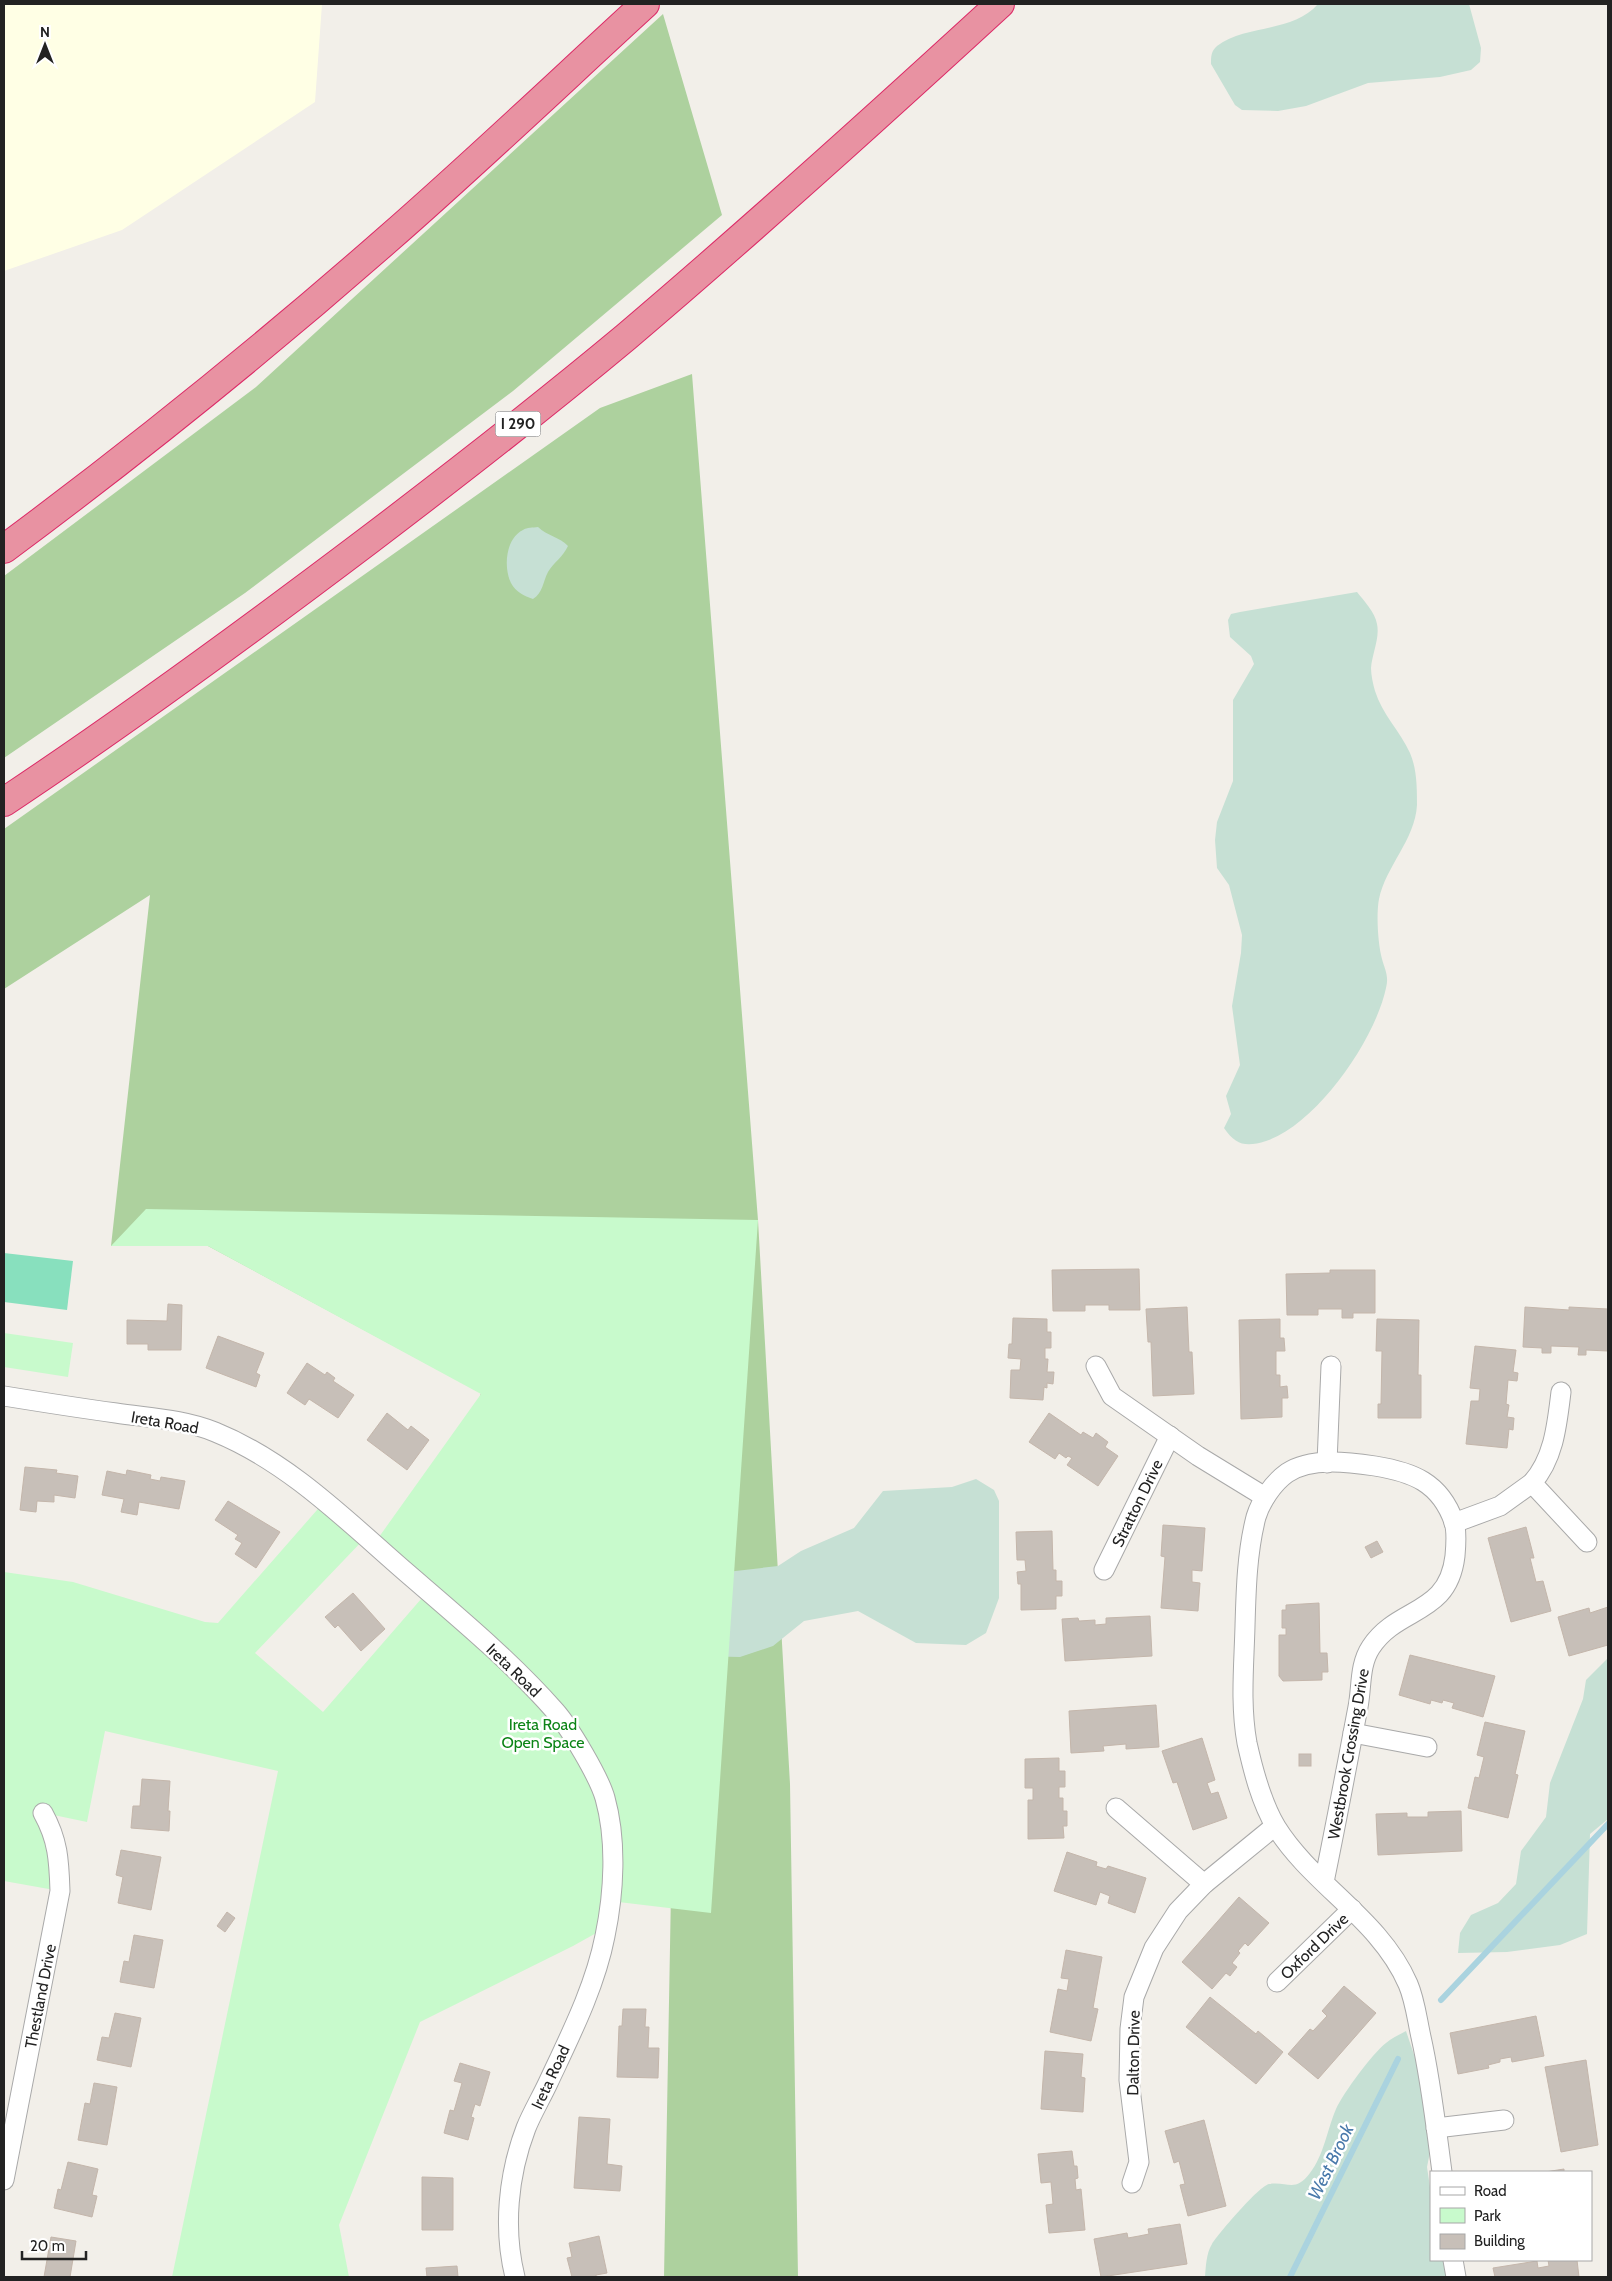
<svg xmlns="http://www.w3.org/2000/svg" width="1612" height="2281" viewBox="0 0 1612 2281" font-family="Cabin,sans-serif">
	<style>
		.education { fill: #ffffe5 }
		.forest { fill: #add19e }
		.wetland { fill: #c6e0d4 }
		.park { fill: #c8facc }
		.pitch { fill: #88e0be }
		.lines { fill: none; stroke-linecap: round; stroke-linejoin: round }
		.stream { stroke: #aad3df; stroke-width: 6 }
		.building { fill: #c7bfb8; stroke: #c4b6ab }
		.minor-casing { stroke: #a9a9a9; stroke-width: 21 }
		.motorway-casing { stroke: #dc2a67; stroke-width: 30 }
		.minor { stroke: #fff; stroke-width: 19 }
		.motorway { stroke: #e892a2; stroke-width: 28 }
		.labels { text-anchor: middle; stroke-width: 5; stroke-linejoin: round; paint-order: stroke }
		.shield { fill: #fff; stroke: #646464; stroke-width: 1 }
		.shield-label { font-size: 15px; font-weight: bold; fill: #222 }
		.street-label { font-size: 16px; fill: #222; stroke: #fff }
		.park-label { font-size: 16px; fill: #0c8416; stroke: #fff }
		.water-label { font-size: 18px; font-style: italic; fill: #4a7aab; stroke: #fff }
	</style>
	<rect width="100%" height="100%" fill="#f2efe9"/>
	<path class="education" d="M4,4h318l-7,98 -193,128 -118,41z"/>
	<g class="forest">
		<path d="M663,14l59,201 -209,176 -268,202 -241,165v-182l252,-189z"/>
		<path d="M692,374l66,846 32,564 8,493h-134l8,-440 -237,-306 46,-138 -273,-147h-97l39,-351 -146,94v-160l596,-421z"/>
	</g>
	<g class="wetland">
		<path d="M1318,4h151l12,44 -1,14 -9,8 -31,7 -72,6 -62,23 -28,5 -36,-1 -7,-5 -24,-41c0,-7 0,-13 6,-18 29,-22 76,-13 101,-42z"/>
		<path d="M538,527c9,9 22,10 30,19 -5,11 -14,16 -20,26 -5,9 -5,21 -15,27 -9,-3 -17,-7 -22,-16 -8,-16 -5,-45 12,-53 4,-3 10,-2 15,-3z"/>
		<path d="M1357,592c7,9 18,20 20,32 3,14 -5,30 -6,44 0,7 2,16 4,23 7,23 25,40 35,62 7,16 7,36 7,52 -2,35 -31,61 -38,94 -3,15 -1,46 3,60 3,11 7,17 4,29 -11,52 -69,136 -120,153 -19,6 -30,5 -42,-13l7,-14 -5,-18 14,-31 -8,-59 9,-53 1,-18 -13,-50 -12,-17 -2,-28 2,-18 16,-41v-81l21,-36 -3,-8 -21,-19 -2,-17 3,-6 9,-2z"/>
		<path d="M976,1479l18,11 5,11v97l-13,35 -20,12 -50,-2 -58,-32 -54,10 -31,25 -33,11 -44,-1 22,-83 60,-7 23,-15 53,-23 29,-37 69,-4z"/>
		<path d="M1608,1658v161l-18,15 -3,100 -27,11 -53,7 -49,1 2,-20 11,-18 27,-12 18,-19 5,-33 25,-34 4,-34 33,-84 3,-19z"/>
		<path d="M1406,2031l24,71 3,35 -6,30 4,27v66h17v17h-243c1,-11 1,-23 7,-33 7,-11 47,-58 57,-60 19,-3 26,9 41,-11 14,-18 17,-43 26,-64 8,-17 36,-55 50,-66 6,-5 13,-8 20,-12z"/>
	</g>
	<g class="park">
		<path d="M146,1209l612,11 -47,693 -101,-12 -3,26 -34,19 -153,76 -81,203 10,52h-177l106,-506 -173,-40 -18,91 -43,-9 16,78 -56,-10v-309l69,10 132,40 13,1 106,-121 42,35 -111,116 68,59 105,-121 -54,-47 107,-150 -273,-148h-97z"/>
		<path d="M4,1333l69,10 -5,34 -64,-10z"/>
	</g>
	<path class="pitch" d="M4,1253l69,8 -6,49 -63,-8z"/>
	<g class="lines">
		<g class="stream">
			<path d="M1441,2000l167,-176"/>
			<path d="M1290,2277l108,-218"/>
		</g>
	</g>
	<g class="building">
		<path d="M1139,1269l1,41h-31v-5h-24v6h-32l-1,-41z"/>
		<path d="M1330,1270h45v43h-22v5h-11v-9h-24v6h-31l-1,-41 44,-1z"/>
		<path d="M168,1304l14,1 -1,45h-33v-6h-21v-24l40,1z"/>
		<path d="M1187,1307l2,45h3l2,42 -41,2 -2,-54h-3l-2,-33z"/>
		<path d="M1525,1307l44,3v-3l39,2v42l-22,-1v5h-8l1,-8 -28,-1v7h-9v-5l-19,-1z"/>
		<path d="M1013,1318l34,1v13h4v16h-6v11h3l-1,13h7l-1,12 -6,-1v5l-3,-1 -1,13 -33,-2 1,-28h9l1,-11 -13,-1 1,-14h3z"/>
		<path d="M1280,1319v19h4l1,13h-9v24h4v12l7,-1 1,12h-6v19l-41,2 -2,-99z"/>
		<path d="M1377,1319l42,1 -1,55h3v43h-43v-14h3l1,-53h-6z"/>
		<path d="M218,1336l46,17 -8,20 4,2 -4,12 -50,-19z"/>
		<path d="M1475,1346l41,4 -3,22 5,1 -1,8 -9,-1 -2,24 3,1 -2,12 7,1 -1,12 -4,-1 -2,19 -41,-4 5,-43h8l1,-12 -10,-1z"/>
		<path d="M307,1363l18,12 2,-3 8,6 -2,3 21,14 -16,23 -29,-19 -4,6 -18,-12z"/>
		<path d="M387,1413l21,17 3,-4 18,14 -22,30 -40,-30z"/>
		<path d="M1049,1413l32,22 2,-3 10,6 3,-5 12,9 -3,5 13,9 -20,30 -31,-21 5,-7 -4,-2 -2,2 -7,-5 -4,6 -26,-17z"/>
		<path d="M25,1467l32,3 -1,3 22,3 -3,22 -21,-3v7l-17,-1 -1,11 -16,-2z"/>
		<path d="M127,1470l24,5 -1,4 10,2 1,-4 24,4 -6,28 -40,-7 -2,13 -16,-3 3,-13 -22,-4 5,-24 19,4z"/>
		<path d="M228,1501l52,31 -24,36 -21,-14 7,-11 -7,-4 3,-4 -23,-15z"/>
		<path d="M1163,1525l42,3 -3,43 -10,-1v12l8,1 -2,28 -37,-3 4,-51 -4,-1z"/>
		<path d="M1526,1527l8,31h-4l6,24 7,-1 8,30 -40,11 -23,-84z"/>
		<path d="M1052,1531l1,39h3v11h6v15h-6v13l-35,1v-26h-3l-1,-12 9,-1 -1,-11h-8l-1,-28z"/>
		<path d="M1377,1541l6,11 -12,6 -6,-11z"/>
		<path d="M353,1593l32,36 -24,22 -23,-26 -3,3 -10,-11z"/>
		<path d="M1319,1603l1,50h7l1,19h-6v8l-39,1 -4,-5v-41h7v-7h-4v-18h4v-5z"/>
		<path d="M1608,1607v38l-39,11 -11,-39 31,-9 1,5z"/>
		<path d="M1150,1616l2,40 -87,5 -3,-42 16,-1 1,3 16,-1v5l11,-1v-6z"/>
		<path d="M1410,1655l85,21 -12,41 -31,-9 2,-5 -11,-3 -1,3 -11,-3 -1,4 -31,-9z"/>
		<path d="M1156,1705l3,42 -33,2v-5l-23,2 1,5 -33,2 -2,-42z"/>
		<path d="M1485,1722l40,9 -10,43 3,1 -10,43 -40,-10 7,-31 4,1 5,-21 -7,-2z"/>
		<path d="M1202,1738l13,42 -8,3 4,11 7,-2 9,26 -34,12 -16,-48 -4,1 -11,-32z"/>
		<rect x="1299" y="1754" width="12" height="12"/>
		<path d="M1059,1758v13h6v16h-6v11h4v13h4v15h-4l1,12 -36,1v-39h5v-12h-8v-29z"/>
		<path d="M142,1779l28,2 -2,30h2l-1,20 -38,-3 2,-22h7z"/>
		<path d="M1461,1811l1,40 -84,4 -2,-41 31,-1v4h21v-5z"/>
		<path d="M121,1850l40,7 -10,53 -33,-7 5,-26 -7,-2z"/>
		<path d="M1067,1852l30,10 -1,4 10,3 2,-3 38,12 -11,35 -27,-10 2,-7 -10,-4 -4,13 -42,-14z"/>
		<path d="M1239,1897l30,26 -21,23 -3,-3 -7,8 2,2 -8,10 5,4 -7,9 -4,-3 -14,16 -30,-27z"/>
		<path d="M227,1912l8,6 -10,14 -8,-6z"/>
		<path d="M134,1935l29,5 -9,48 -34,-6 4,-21 5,1z"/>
		<path d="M1066,1950l36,7 -9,51 5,1 -7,32 -41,-9 8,-43 9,2 2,-12 -8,-1z"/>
		<path d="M1344,1986l32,27 -58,66 -30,-25 22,-25 3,2 14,-15 -5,-5z"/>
		<path d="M1210,1997l46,37 2,-3 25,21 -27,32 -70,-57z"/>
		<path d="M623,2009h23l-1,18h4l-1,21h11l-1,30 -41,-1 2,-51h3z"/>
		<path d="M115,2013l26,5 -10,49 -34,-7 5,-23 7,1z"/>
		<path d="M1536,2016l8,40 -32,6 -1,-5 -11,2v3l-12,3 1,3 -31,6 -8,-41z"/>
		<path d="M1045,2051l38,3 -2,23 4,1 -2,34 -42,-3z"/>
		<path d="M1586,2060l12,85 -37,7 -16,-85z"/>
		<path d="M460,2063l30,9 -10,34 -5,-2 -4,13 3,1 -6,22 -24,-7 6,-23 4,1 8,-28 -8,-2z"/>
		<path d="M94,2083l23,4 -10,58 -29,-5 7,-37 5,1z"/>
		<path d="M579,2117l31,2 -3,45 15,2 -2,25 -46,-3z"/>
		<path d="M1204,2120l22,86 -38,10 -8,-31 5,-1 -6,-23 -5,2 -9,-32z"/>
		<path d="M1072,2151l2,15h3l1,12 -3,1 1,11 5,-1 4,41 -36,3 -3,-28 7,-1 -2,-22 -10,1 -3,-29z"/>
		<path d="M68,2162l30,7 -6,26 5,1 -5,21 -38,-9 4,-19 3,1z"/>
		<path d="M1564,2169v3h-19z"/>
		<path d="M422,2177l31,1v52h-31z"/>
		<path d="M1180,2224l7,40 -86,13 -7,-38 33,-6 1,5 11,-2 10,-2 -1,-5z"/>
		<path d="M599,2236l8,37 -11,2v2h-24l-5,-19 5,-1 -3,-14z"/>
		<path d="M51,2237l25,4 -6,36h-26z"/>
		<path d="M1548,2260h29l2,17h-84l-2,-9 44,-7 1,7 11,-2z"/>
		<path d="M457,2266l1,11h-31l-1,-9z"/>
	</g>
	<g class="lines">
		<defs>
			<g id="minor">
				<path d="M1096,1366l16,30 86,60 67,41"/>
				<path d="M4,1396c37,6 75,12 112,17 34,5 67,6 99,19 74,30 133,90 192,141 51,44 104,88 148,138 15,17 44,66 50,87 12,43 9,95 0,138 -10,51 -35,100 -57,147 -7,15 -16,30 -22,45 -18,47 -23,101 -11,149"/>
				<path d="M1327,1463l4,-97"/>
				<path d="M1532,1483c22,-25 25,-58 29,-91"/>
				<path d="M1454,1523l46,-17 32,-23 55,59"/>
				<path d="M1104,1570l66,-134"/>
				<path d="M1353,1733l74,14"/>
				<path d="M1116,1808l88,76"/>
				<path d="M1324,1882c12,-58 23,-117 34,-175 4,-20 1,-42 13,-60 27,-41 77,-31 84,-91 1,-11 2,-25 -1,-34 -14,-40 -42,-50 -79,-56 -27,-4 -64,-9 -88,7 -14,10 -26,28 -31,44 -9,35 -10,73 -11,109 -1,39 -5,78 2,117 6,27 14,59 29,84 36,58 104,92 132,157 7,16 9,35 13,53 10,44 15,90 21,135"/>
				<path d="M1277,1982l75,-73"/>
				<path d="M1436,2128l68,-8"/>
				<path d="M4,2180l56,-289c-1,-31 -2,-51 -17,-78"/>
				<path d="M1132,2183l7,-21 -10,-82 1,-51 4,-32 20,-49 24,-37 26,-27 71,-58"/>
				<path d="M1453,2260l3,17"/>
			</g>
			<g id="motorway">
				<path d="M4,549c132,-98 261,-202 385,-311 87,-76 171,-156 256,-234"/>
				<path d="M4,802c125,-83 246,-172 365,-262 87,-66 173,-133 257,-203 127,-108 251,-220 374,-333"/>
			</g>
		</defs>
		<use href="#minor" class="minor-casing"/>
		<use href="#motorway" class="motorway-casing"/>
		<use href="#minor" class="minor"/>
		<use href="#motorway" class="motorway"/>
	</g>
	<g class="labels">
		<rect class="shield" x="495.5" y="411.5" width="45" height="25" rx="4"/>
		<g class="shield-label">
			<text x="518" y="429">I 290</text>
		</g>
		<g class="street-label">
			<text transform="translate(165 1422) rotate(10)" y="6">Ireta Road</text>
			<text transform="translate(1137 1503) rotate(-64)" y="6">Stratton Drive</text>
			<text transform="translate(514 1670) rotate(44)" y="6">Ireta Road</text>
			<text transform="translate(1348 1754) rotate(-80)" y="6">Westbrook Crossing Drive</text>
			<text transform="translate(1314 1946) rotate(-44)" y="6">Oxford Drive</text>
			<text transform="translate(40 1996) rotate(-79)" y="6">Thestland Drive</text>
			<text transform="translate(1133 2053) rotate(-89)" y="6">Dalton Drive</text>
			<text transform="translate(550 2077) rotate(-65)" y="6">Ireta Road</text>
		</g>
		<g class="park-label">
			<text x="543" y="1730">Ireta Road<tspan x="543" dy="18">Open Space</tspan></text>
		</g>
		<g class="water-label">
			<text transform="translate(1331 2162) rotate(-64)" y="6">West Brook</text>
		</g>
	</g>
	<rect width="1612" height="2281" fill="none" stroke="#222222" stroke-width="10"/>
	<rect x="1430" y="2171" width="162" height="90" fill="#ffffff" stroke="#a7a7a7"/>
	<rect x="1440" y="2187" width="25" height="8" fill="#ffffff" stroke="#a7a7a7"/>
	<text x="1474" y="2196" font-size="15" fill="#222222">Road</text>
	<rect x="1440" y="2208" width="25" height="15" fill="#c8facc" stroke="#a7a7a7"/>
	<text x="1474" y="2221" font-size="15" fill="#222222">Park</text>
	<rect x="1440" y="2234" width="25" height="15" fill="#c7bfb8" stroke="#a7a7a7"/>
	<text x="1474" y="2246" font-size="15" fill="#222222">Building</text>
	<g transform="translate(45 45)" stroke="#ffffff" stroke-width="4" paint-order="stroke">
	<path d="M0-4L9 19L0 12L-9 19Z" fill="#222222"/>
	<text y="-8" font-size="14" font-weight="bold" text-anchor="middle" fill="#222222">N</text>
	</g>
	<path d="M22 2251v8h64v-8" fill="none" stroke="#222222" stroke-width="2.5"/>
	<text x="30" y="2251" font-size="15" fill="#222222" stroke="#ffffff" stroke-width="4" paint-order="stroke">20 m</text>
</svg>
